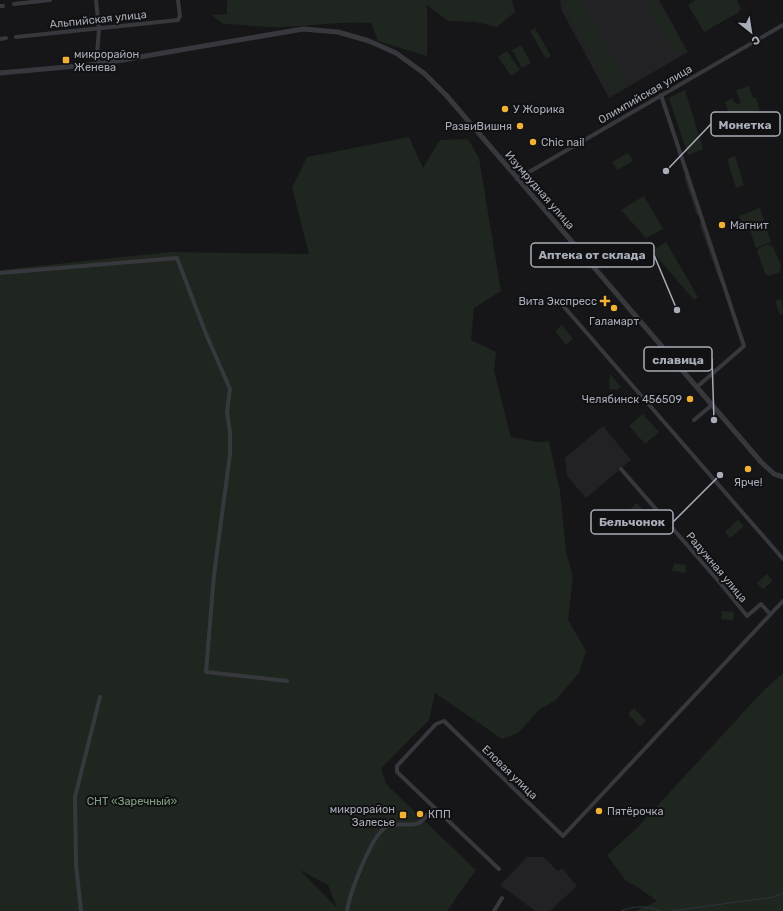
<svg xmlns="http://www.w3.org/2000/svg" width="783" height="911" viewBox="0 0 783 911" font-family="Rubik,sans-serif">
	<style>
		.built { fill: #222225 }
		.green { fill: #1e261f; fill-rule: evenodd }
		.lines { fill: none; stroke-linecap: round; stroke-linejoin: round }
		.stream { stroke: #2c353c; stroke-width: 1 }
		.minor { stroke: #37383d; stroke-width: 4 }
		.tertiary { stroke: #37383d; stroke-width: 5 }
		.poi-dot { fill: #f2b134; stroke: #111113; stroke-width: 1.5 }
		.labels { text-anchor: middle; stroke-width: 4; stroke-linejoin: round; paint-order: stroke }
		.street-label { font-size: 11px; fill: #a8adb8; stroke: #111113 }
		.poi-label { font-size: 11px; fill: #a8adb8; stroke: #111113; text-anchor: start }
		.park-label { font-size: 11px; fill: #7fa381; stroke: #111113 }
		.leader { fill: none; stroke: #a8adb8; stroke-width: 1.5 }
		.callout-dot { fill: #a8adb8; stroke: #111113; stroke-width: 1.5 }
		.callout { fill: #111113; stroke: #a8adb8; stroke-width: 1.5 }
		.callout-label { font-size: 12px; text-anchor: middle; font-weight: bold; fill: #a8adb8 }
	</style>
	<rect width="100%" height="100%" fill="#161618"/>
	<g class="built">
		<path d="M560,0h99l29,52 -79,46 -48,-89z"/>
		<path d="M603,426l28,34 -45,38 -19,-22 -2,-18z"/>
		<path d="M527,857h16l15,14 4,-3 15,18 -27,25h-15l-35,-26z"/>
	</g>
	<g class="green">
		<path d="M227,0h285l3,12 -18,15 -21,-5 -28,-1 -21,-16v51l-49,-15 -7,-18c-30,-2 -60,3 -89,4 -20,1 -39,-3 -59,-3l-11,-9 15,-1z"/>
		<path d="M564,0h16l48,84 -16,9 -48,-87z"/>
		<path d="M653,0h3l29,49 -9,5 -29,-50z"/>
		<path d="M696,0h41l4,8 -2,4 -35,20 -16,-27z"/>
		<path d="M535,28l16,28 -5,3 -16,-28z"/>
		<path d="M521,45l10,18 -9,5 -10,-18z"/>
		<path d="M507,51l13,19 -9,6 -13,-19z"/>
		<path d="M749,86l4,12h3l4,12 -29,10 -6,-18 7,-4 4,6 5,-1 -5,-13z"/>
		<path d="M685,90l18,59 -15,6 -19,-57z"/>
		<path d="M409,137l14,31 17,-28 28,-1 11,19 22,133 -27,17 -3,32 25,12 -2,19 17,66 26,5 12,-1 11,50 6,61 7,24 -5,44 18,31 -7,22 -23,27 -16,9 -22,24 -16,6 -67,-46 -6,27 -48,48 5,16 90,86 -29,41h-447v-641l171,-18 138,2 -17,-66 15,-31zM300,870l28,15 8,21h-1z"/>
		<path d="M628,153l5,8 -16,9 -5,-8z"/>
		<path d="M735,156l9,29 -8,3 -9,-29z"/>
		<path d="M687,176l12,38 -2,2 -13,-39z"/>
		<path d="M644,196l19,33 -17,9 -25,-28z"/>
		<path d="M760,208l11,34 -15,6 -9,-26h-5l-3,-6z"/>
		<path d="M699,223h2l21,59h-2z"/>
		<path d="M666,242l32,55 -4,3 -42,-49z"/>
		<path d="M768,244l5,3 8,18 -1,7 -11,4 -4,-3 -8,-22 2,-3z"/>
		<path d="M782,299l1,15 -3,1 -5,-14z"/>
		<path d="M562,325l11,14 -7,6 -11,-14z"/>
		<path d="M610,374l11,13 -5,3 -7,-1z"/>
		<path d="M643,414l16,18 -14,12 -16,-18z"/>
		<path d="M637,503l5,6 -9,8 -5,-6z"/>
		<path d="M738,520l6,6 -14,12 -5,-6z"/>
		<path d="M674,563l12,2 -1,8 -13,-2z"/>
		<path d="M767,574l6,7 -10,8 -6,-6z"/>
		<path d="M722,611l12,1 -1,9 -12,-2z"/>
		<path d="M783,673v238h-147l21,-10 -21,-15 -10,-5 -19,-26 29,-26 127,-138z"/>
		<path d="M634,708l12,13 -6,6 -12,-13z"/>
	</g>
	<g class="lines">
		<g class="stream">
			<path d="M621,911c16,-6 24,-5 40,0"/>
			<path d="M671,911l103,-14 9,-4"/>
		</g>
		<g class="minor">
			<path d="M96,0l3,29 -2,25 2,10"/>
			<path d="M14,4l36,-4"/>
			<path d="M0,6h3"/>
			<path d="M16,37l162,-17 2,-4 -2,-16"/>
			<path d="M0,39l6,-1"/>
			<path d="M661,95l83,251 -47,41"/>
			<path d="M517,179l266,-154"/>
			<path d="M0,273l177,-15 29,76 24,55 -3,23 3,20v22l-16,121 -8,97 81,9"/>
			<path d="M559,301l224,258"/>
			<path d="M694,420l18,-15"/>
			<path d="M621,469l100,115 26,32 14,-12 9,10"/>
			<path d="M499,869l-102,-97v-6l39,-42 8,-3 119,115 220,-235"/>
			<path d="M81,911l-5,-47 -1,-67 25,-100"/>
			<path d="M347,911c3,-18 25,-79 41,-85 10,-4 23,1 31,-3 5,-3 10,-11 15,-15"/>
			<path d="M494,911l8,-13"/>
		</g>
		<path class="tertiary" d="M0,73l99,-9 204,-35 35,3 31,9 27,12 29,21 21,21 315,367 13,12 9,3"/>
	</g>
	<g class="poi-dot">
		<rect x="62" y="56" width="8" height="8" rx="2"/>
		<circle cx="505" cy="109" r="4"/>
		<circle cx="520" cy="126" r="4"/>
		<circle cx="533" cy="142" r="4"/>
		<circle cx="722" cy="225" r="4"/>
		<path d="M603 295h4v4h4v4h-4v4h-4v-4h-4v-4h4z"/>
		<circle cx="614" cy="308" r="4"/>
		<circle cx="690" cy="399" r="4"/>
		<circle cx="748" cy="469" r="4"/>
		<circle cx="599" cy="811" r="4"/>
		<circle cx="420" cy="814" r="4"/>
		<rect x="399" y="811" width="8" height="8" rx="2"/>
	</g>
	<g class="labels">
		<g class="street-label">
			<text transform="translate(98 19) rotate(-6)" y="4">Альпийская улица</text>
			<text transform="translate(645 94) rotate(-30)" y="4">Олимпийская улица</text>
			<text transform="translate(540 190) rotate(49)" y="4">Изумрудная улица</text>
			<text transform="translate(717 567) rotate(50)" y="4">Радужная улица</text>
			<text transform="translate(510 772) rotate(44)" y="4">Еловая улица</text>
		</g>
		<g class="poi-label">
			<text x="74" y="58">микрорайон<tspan x="74" dy="13">Женева</tspan></text>
			<text x="513" y="113">У Жорика</text>
			<text x="512" y="130" text-anchor="end">РазвиВишня</text>
			<text x="541" y="146">Chic nail</text>
			<text x="730" y="229">Магнит</text>
			<text x="597" y="305" text-anchor="end">Вита Экспресс</text>
			<text x="614" y="325" text-anchor="middle">Галамарт</text>
			<text x="682" y="403" text-anchor="end">Челябинск 456509</text>
			<text x="748" y="486" text-anchor="middle">Ярче!</text>
			<text x="395" y="813" text-anchor="end">микрорайон<tspan x="395" dy="13">Залесье</tspan></text>
			<text x="607" y="815">Пятёрочка</text>
			<text x="428" y="818">КПП</text>
		</g>
		<g class="park-label">
			<text x="132" y="805">СНТ «Заречный»</text>
		</g>
	</g>
	<path class="leader" d="M666 171L711 124M677 310L654 255M714 420L712 359M720 475L673 522"/>
	<g class="callout-dot">
		<circle cx="666" cy="171" r="4"/>
		<circle cx="677" cy="310" r="4"/>
		<circle cx="714" cy="420" r="4"/>
		<circle cx="720" cy="475" r="4"/>
	</g>
	<g class="callout">
		<rect x="711" y="112" width="69" height="24" rx="4"/>
		<rect x="531" y="243" width="123" height="24" rx="4"/>
		<rect x="644" y="347" width="68" height="24" rx="4"/>
		<rect x="591" y="510" width="82" height="24" rx="4"/>
	</g>
	<g class="callout-label">
		<text x="745" y="129">Монетка</text>
		<text x="592" y="259">Аптека от склада</text>
		<text x="678" y="364">славица</text>
		<text x="632" y="526">Бельчонок</text>
	</g>
	<g transform="translate(751 32) rotate(150)" stroke="#111113" stroke-width="3" paint-order="stroke">
	<path d="M0-3L7 15L0 10L-7 15Z" fill="#a8adb8"/>
	<text y="-6" font-size="11" font-weight="bold" text-anchor="middle" fill="#a8adb8">С</text>
	</g>
</svg>
